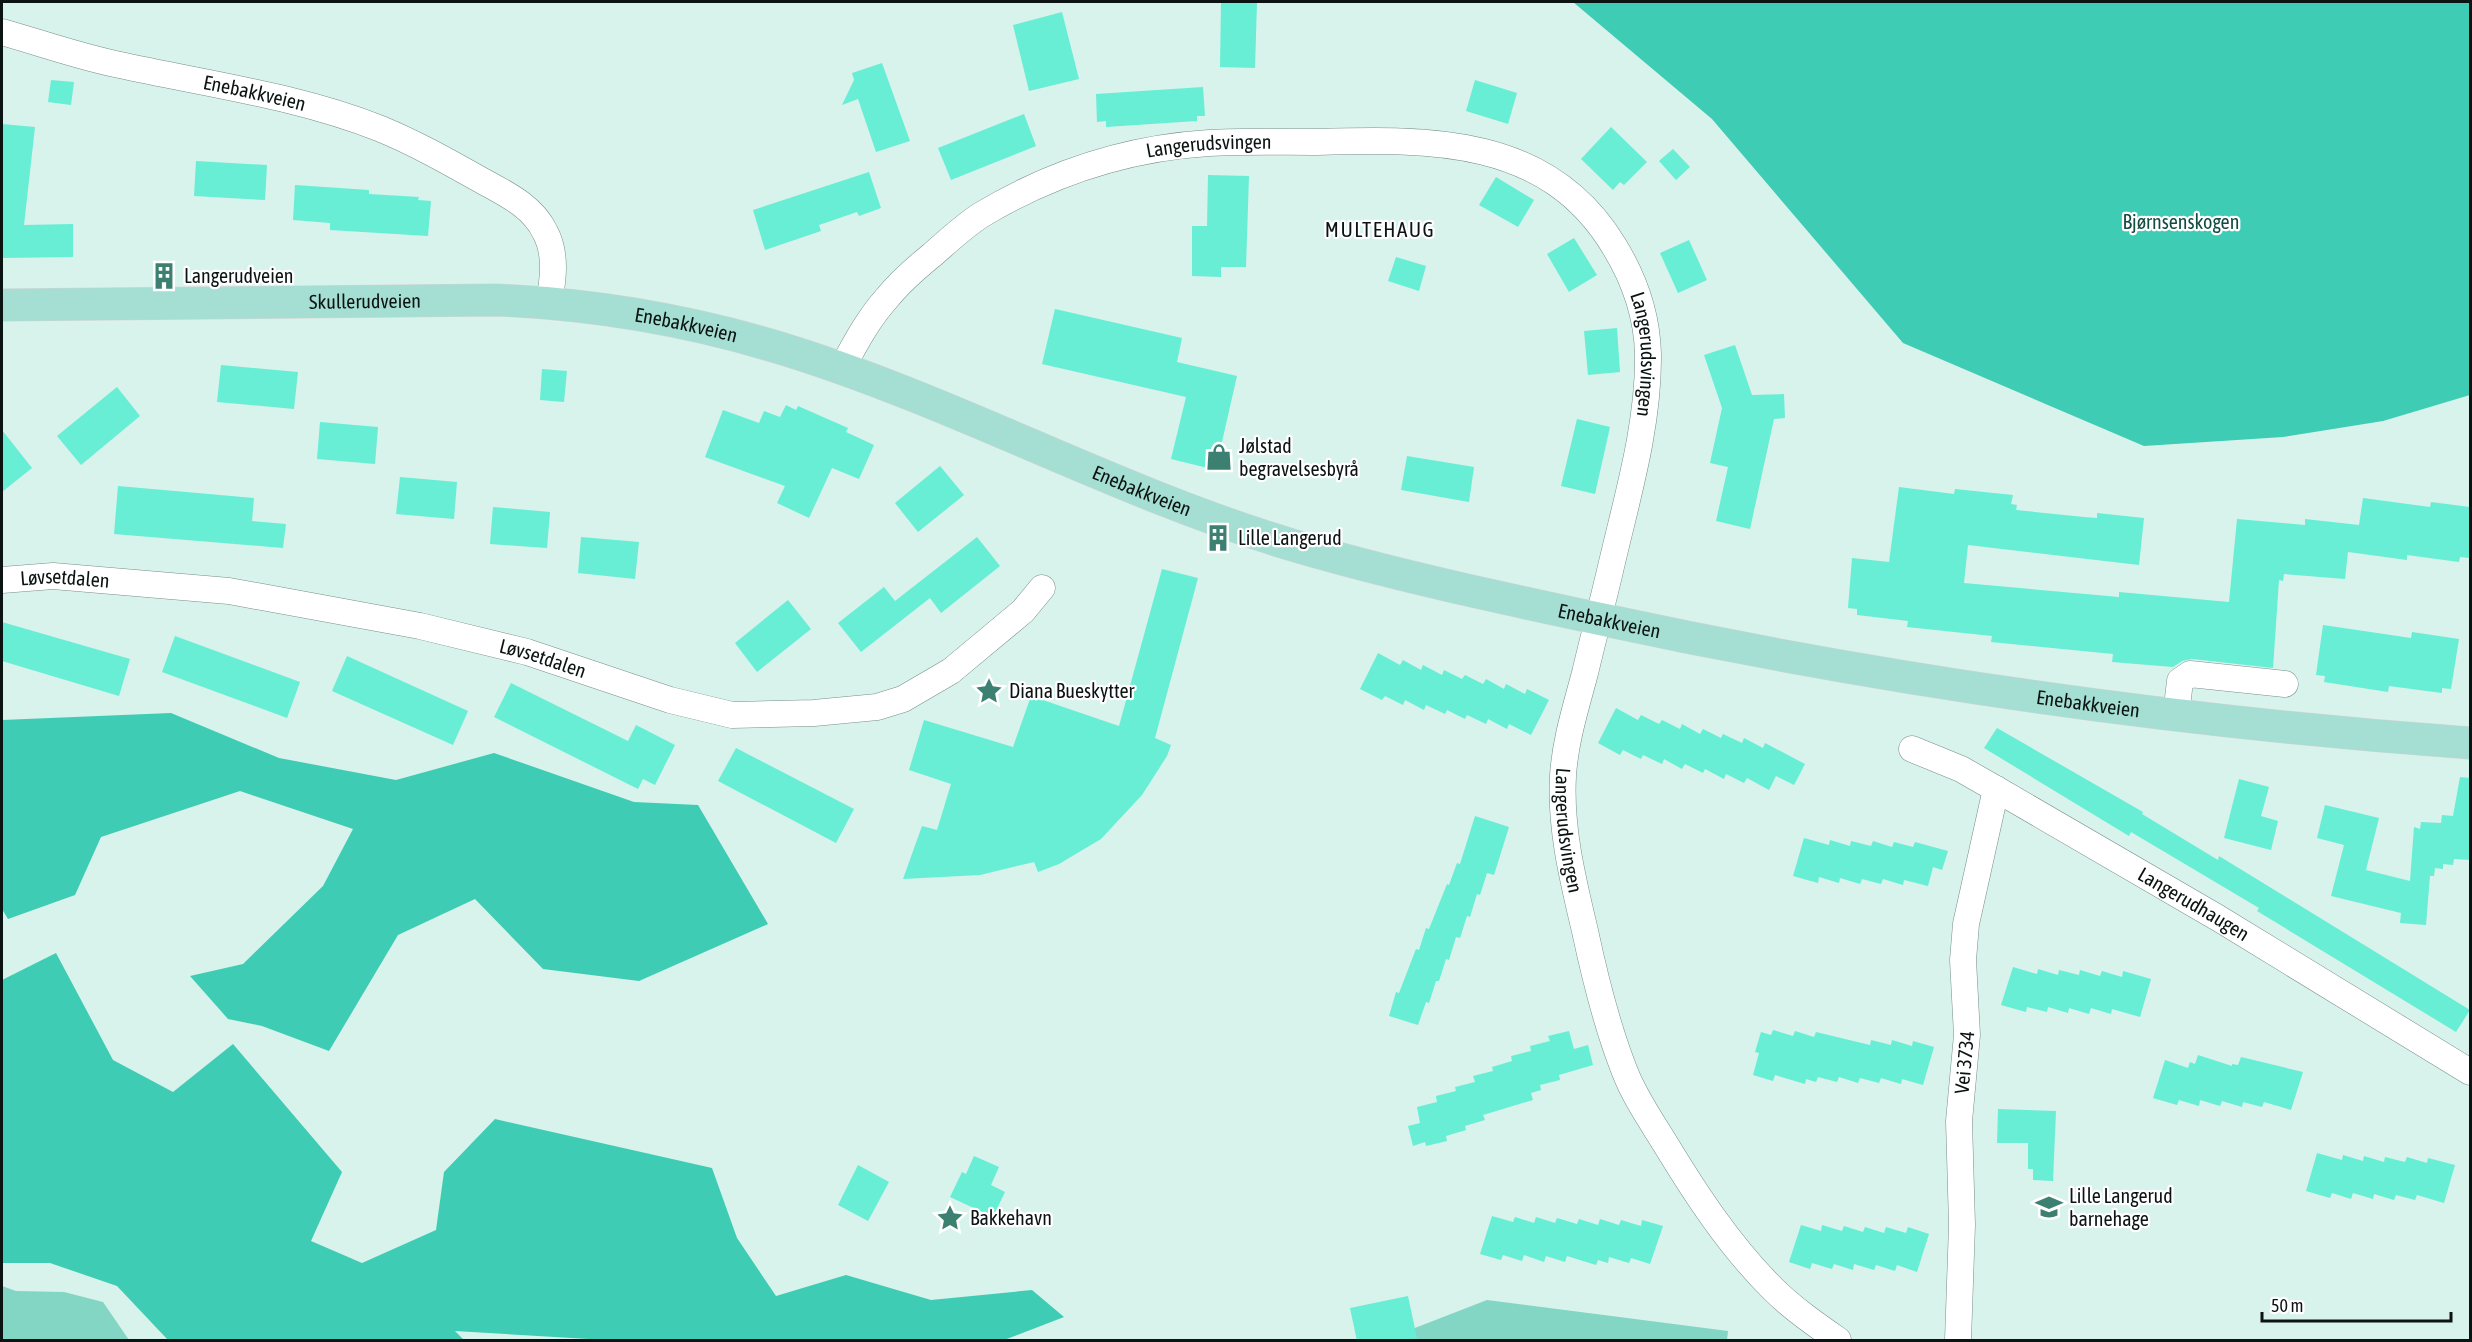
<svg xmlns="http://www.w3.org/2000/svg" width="2472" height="1342" viewBox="0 0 2472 1342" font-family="'Asap Condensed',sans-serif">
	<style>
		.green { fill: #83d6c4 }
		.forest { fill: #3eccb4 }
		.building { fill: #67eed5 }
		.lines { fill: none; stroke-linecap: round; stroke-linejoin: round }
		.minor-casing { stroke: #788f8a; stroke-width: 27 }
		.major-casing { stroke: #d3d5d4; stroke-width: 33 }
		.minor { stroke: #fff; stroke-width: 26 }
		.major { stroke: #a5ded3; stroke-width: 32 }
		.labels { text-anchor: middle; stroke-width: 4.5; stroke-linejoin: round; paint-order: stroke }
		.street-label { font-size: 20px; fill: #0b1412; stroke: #fff }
		.park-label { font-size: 20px; fill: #114c42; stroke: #fff }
		.poi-label { font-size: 20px; fill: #0b1412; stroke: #fff; text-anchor: start }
		.neighbourhood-label { font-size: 21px; letter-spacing: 1.5px; fill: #0b1412; stroke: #fff }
	</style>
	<rect width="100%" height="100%" fill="#d8f2ec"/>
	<g class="green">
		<path d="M2,1286l14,5 48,1 39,10 26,38h-127z"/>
		<path d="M1487,1300l241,31 -1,9h-343z"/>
	</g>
	<g class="forest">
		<path d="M1573,2h897v393l-87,26 -100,16 -139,9 -241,-103 -191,-224z"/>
		<path d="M171,713l108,45 117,22 98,-27 140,49 64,3 70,119 -129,57 -96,-12 -68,-70 -77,36 -69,116 -67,-25 -34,-7 -38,-43 53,-12 80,-78 30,-57 -113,-38 -139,46 -26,58 -67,24 -6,-10v-189z"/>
		<path d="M56,953l57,107 60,32 60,-48 109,128 -31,69 51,22 74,-33 8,-58 51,-53 217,49 25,70 39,58 70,-21 85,25 101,-10 32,27 -60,23h-398l-151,-9 9,9h-296l-51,-54 -67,-23h-48v-283z"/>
	</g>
	<g class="building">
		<path d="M1221,2h36l-2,66 -35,-1z"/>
		<path d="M1062,12l17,67 -50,12 -16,-66z"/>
		<path d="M882,63l28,78 -34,11 -18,-53 -16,6 12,-25 -2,-7z"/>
		<path d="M51,80l23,2 -3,23 -23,-3z"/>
		<path d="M1475,80l42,13 -9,31 -42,-13z"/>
		<path d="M1203,87l2,29h-8v5l-91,6v-6l-9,1 -1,-28z"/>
		<path d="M1024,114l12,32 -85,34 -13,-32z"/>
		<path d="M2,124l33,3 -11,98 49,-1v33l-71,1z"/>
		<path d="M1611,127l36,35 -23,23 -4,-3 -7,8 -32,-31z"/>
		<path d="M1673,149l17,18 -14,13 -17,-19z"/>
		<path d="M196,161l71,4 -2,35 -71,-4z"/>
		<path d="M869,172l12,36 -22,8 -2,-4 -38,13 2,6 -56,19 -12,-40z"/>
		<path d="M1208,175l41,1 -3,91h-25v10l-29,-1v-50h15z"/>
		<path d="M1496,177l38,23 -16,27 -39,-22z"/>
		<path d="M295,185l74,5v4l50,3 -1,3 13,1 -3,35 -98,-6v-7l-37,-3z"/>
		<path d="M1574,238l23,37 -28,17 -22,-38z"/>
		<path d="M1689,240l18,40 -29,13 -18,-40z"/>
		<path d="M1396,257l30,9 -7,25 -31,-10z"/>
		<path d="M1055,309l127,29 -5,24 60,14 -16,70 5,1 -6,24 -49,-12 15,-62 -144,-33z"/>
		<path d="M1617,328l3,44 -32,3 -4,-44z"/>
		<path d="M1735,345l17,50 32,-1 1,24 -11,1 -24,110 -34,-8 12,-54 -18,-4 12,-55 -18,-53z"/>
		<path d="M221,365l77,7 -4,37 -77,-7z"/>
		<path d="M542,369l25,2 -3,31 -24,-2z"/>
		<path d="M117,387l23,29 -59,49 -24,-29z"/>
		<path d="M786,405l10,5 2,-4 50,22 -2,4 28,13 -15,34 -27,-11 -23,50 -32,-15 8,-17 -80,-29 18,-47 36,13 5,-12 16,6z"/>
		<path d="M1577,419l33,8 -15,67 -34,-8z"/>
		<path d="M320,422l58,5 -3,37 -58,-5z"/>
		<path d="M2,430l30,38 -30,24z"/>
		<path d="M1407,456l67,11 -5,35 -68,-12z"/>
		<path d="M940,466l24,29 -46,37 -23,-29z"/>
		<path d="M400,477l57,5 -3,37 -58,-5z"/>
		<path d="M118,486l136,12 -2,23 34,3 -3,24 -169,-14z"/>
		<path d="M1899,487l55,7 1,-5 58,6 -2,9 6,1 -1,5 68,7 13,1v-5l47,5 -5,47 -171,-20 -4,38 155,14v-5l110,10 8,-83 68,6v-6l54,6 4,-27 67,9 1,-5 39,5v51l-10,-1 -1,5 -52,-7v5l-59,-8 -3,27 -61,-5 -1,7 -4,-1 -6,88 -81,-9 -10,2 -9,6 -61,-5 1,-8 -122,-12 1,-6 -85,-9 1,-6 -51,-6v-6l-9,-1 4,-50 37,4z"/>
		<path d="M493,507l57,5 -3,36 -57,-4z"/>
		<path d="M581,537l58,5 -4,37 -57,-6z"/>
		<path d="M977,537l23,29 -59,47 -11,-15 -69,54 -23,-29 46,-36 11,14z"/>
		<path d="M1162,569l36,9 -43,160 16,7 -4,11 -25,39 -41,44 -42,25 -21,8 -4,-10 -54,13 -77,4 19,-53 15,4 14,-46 -42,-14 15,-50 89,27 18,-51 88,30z"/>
		<path d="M788,600l23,29 -54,43 -22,-29z"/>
		<path d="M2,622l128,37 -11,37 -117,-35z"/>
		<path d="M2323,625l88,13 1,-6 47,7 -8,50 -9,-1v5l-53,-7 -1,6 -64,-10 1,-6 -9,-1z"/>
		<path d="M175,636l125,46 -13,36 -125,-46z"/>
		<path d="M1378,653l22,12 3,-5 18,10 2,-5 19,10 2,-5 18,9 3,-4 18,9 3,-5 18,10 2,-5 19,10 2,-5 22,11 -18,35 -22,-11 -2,5 -19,-10 -2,5 -19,-9 -2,4 -18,-9 -2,4 -19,-9 -2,5 -19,-10 -2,5 -18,-9 -3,4 -22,-11z"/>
		<path d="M347,656l121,55 -15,34 -121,-54z"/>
		<path d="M511,683l117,58 8,-16 39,20 -20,40 -12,-6 -5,10 -144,-72z"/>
		<path d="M1616,708l22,12 3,-5 18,9 3,-4 18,9 2,-5 18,10 3,-5 18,9 2,-4 19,9 2,-5 19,10 2,-5 40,21 -11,21 -18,-9 -7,14 -22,-12 -3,5 -18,-9 -2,5 -19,-10 -2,4 -18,-9 -3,5 -18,-10 -2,5 -19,-9 -2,4 -18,-9 -3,5 -22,-12z"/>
		<path d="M1997,728l146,84 -1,2 76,46 1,-4 251,154 -14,22 -199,-121 2,-3 -128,-76 -2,4 -145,-88z"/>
		<path d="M736,748l118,61 -18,34 -118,-62z"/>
		<path d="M2460,777l10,1v82l-16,-1 -1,6 -10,-1v5l-8,-1 -1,8h-4l-4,49 -26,-2 1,-10 -70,-17 13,-51 -27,-7 8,-33 54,13 -13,52 44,11 4,-54 6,2 1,-7 20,1 1,-8 11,1z"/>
		<path d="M2239,779l30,8 -8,29 17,5 -7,29 -47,-12z"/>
		<path d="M1475,816l34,11 -15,48 -7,-2 -7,22 -3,-1 -7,23 -3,-1 -7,22 -4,-1 -7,23 -3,-1 -7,22h-3l-7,22 -3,-1 -8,23 -29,-9 7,-24 3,1 17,-44 3,1 7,-22 3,1 18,-45 2,1 8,-22 3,1z"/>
		<path d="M1804,838l25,7 1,-5 20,6 1,-5 20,5 2,-5 19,6 2,-5 19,5 2,-5 33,9 -6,19 -9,-3 -5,19 -24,-6 -1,5 -20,-6 -2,5 -19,-5 -2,5 -20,-6 -1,5 -20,-6 -1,6 -25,-7z"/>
		<path d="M2013,967l24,7 1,-5 20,6 1,-5 20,5 1,-5 20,6 2,-5 20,6 1,-6 28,8 -11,38 -28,-8 -1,5 -20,-6 -2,6 -20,-6 -1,5 -20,-6 -1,5 -20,-5 -1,5 -25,-7z"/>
		<path d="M1773,1030l20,6 2,-5 19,6 2,-5 54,13 1,-5 20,5 1,-5 20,6 1,-5 21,6 -11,38 -21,-6 -1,5 -20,-6 -2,5 -19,-5 -2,5 -19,-6 -2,5 -19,-5 -2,5 -10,-3 -1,5 -30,-9 -2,6 -20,-6 6,-22 -4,-1 6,-20 10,3z"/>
		<path d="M1569,1031l5,18 14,-4 5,20 -34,10 1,5 -20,5 1,5 -10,3 2,7 -50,15 2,5 -20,6 1,4 -20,6 1,5 -21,5 -1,-4 -12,4 -5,-20 12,-3 -3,-16 20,-5 -1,-6 20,-5 -1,-4 20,-5 -2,-6 20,-5 -1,-4 20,-6 -1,-5 20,-5 -1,-5 20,-5 -2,-5z"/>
		<path d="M2198,1055l34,11v-2l6,1 3,-8 62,15 -12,38 -27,-8 -2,5 -19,-5 -1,5 -20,-6 -2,5 -20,-6 -1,6 -20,-6 -2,5 -24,-7 12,-38 23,8 2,-6 5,2z"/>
		<path d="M1998,1109l58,2 -3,70 -20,-1v-11h-5v-26h-31z"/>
		<path d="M2317,1153l25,7 1,-5 20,6 1,-5 20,6 1,-5 20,5 2,-5 20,6 1,-5 27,7 -11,38 -27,-8 -2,5 -19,-5 -2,5 -20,-6 -1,5 -20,-6 -2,6 -19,-6 -2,5 -24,-7z"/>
		<path d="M974,1156l25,11 -8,18 14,7 -12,25 -43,-20 12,-25 4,2z"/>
		<path d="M858,1165l31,17 -21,39 -30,-16z"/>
		<path d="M1492,1216l21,6 2,-5 19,6 2,-6 19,6 2,-5 20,6 2,-5 19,6 2,-6 19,6 2,-5 20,6 1,-6 21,6 -13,38 -19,-6 -2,5 -20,-6 -1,6 -10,-3 -2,5 -29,-9 -2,6 -19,-6 -2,6 -20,-7 -2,6 -19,-6 -2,5 -21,-6z"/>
		<path d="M1801,1225l20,6 1,-6 20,6 2,-5 19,6 2,-5 19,6 2,-6 20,6 2,-6 21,7 -12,38 -20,-7 -2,6 -19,-6 -2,5 -20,-6 -1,6 -19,-6 -2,5 -20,-6 -2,6 -21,-7z"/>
		<path d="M1408,1296l9,42 -11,3h-49l-7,-33z"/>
	</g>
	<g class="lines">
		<defs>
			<g id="minor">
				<path id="s1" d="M2,32c39,11 78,25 118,33 87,19 178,31 261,64 34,14 66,32 98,50 25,14 53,26 66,53 12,22 8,48 4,71"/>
				<path id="s2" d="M842,368c13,-24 26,-49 45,-70 13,-16 29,-30 45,-43 16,-14 32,-29 49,-40 70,-42 147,-67 228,-72 35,-2 70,-1 105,-1 114,-3 233,-7 300,104 21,34 33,69 34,108 1,73 -22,147 -38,217 -8,34 -17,68 -25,102 -9,34 -20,68 -22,103 -3,53 10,104 22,155 10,47 22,96 40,141 10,26 27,50 41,73 31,51 64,101 106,143 20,20 43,36 66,52"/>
				<path id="s3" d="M2,580l51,-4 176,15 191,35 107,26 143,48 62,15 82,-2 63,-6 26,-8 48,-28 72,-60 19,-23"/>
				<path d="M2176,715l4,-34 10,-7 95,10"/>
				<path id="s4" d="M1912,749l49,20 35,20 222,129 252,154"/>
				<path id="s5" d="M1958,1340l4,-115 -3,-104 8,-86 -4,-75 3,-36 30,-135"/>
			</g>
			<g id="major">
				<path id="s6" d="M2,305l493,-5c102,4 204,22 301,53 169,54 326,141 496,192 102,30 205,52 308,74 287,62 578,103 870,124"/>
			</g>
		</defs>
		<use href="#minor" class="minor-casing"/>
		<use href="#major" class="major-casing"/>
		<use href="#minor" class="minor"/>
		<use href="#major" class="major"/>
	</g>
	<defs>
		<symbol id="building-bare" viewBox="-9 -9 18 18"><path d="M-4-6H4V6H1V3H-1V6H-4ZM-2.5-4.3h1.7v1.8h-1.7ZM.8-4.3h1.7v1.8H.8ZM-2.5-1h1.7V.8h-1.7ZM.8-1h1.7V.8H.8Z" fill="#3c8072" stroke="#fff" stroke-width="2.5" paint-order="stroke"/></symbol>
		<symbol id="shop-bare" viewBox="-9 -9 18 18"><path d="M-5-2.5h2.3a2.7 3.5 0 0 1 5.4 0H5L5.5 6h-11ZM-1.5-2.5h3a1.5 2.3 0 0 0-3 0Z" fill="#3c8072" stroke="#fff" stroke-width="2.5" paint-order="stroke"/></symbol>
		<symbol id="sight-bare" viewBox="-9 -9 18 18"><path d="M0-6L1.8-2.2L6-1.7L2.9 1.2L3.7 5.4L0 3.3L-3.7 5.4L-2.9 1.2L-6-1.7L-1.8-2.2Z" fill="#3c8072" stroke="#fff" stroke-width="2.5" paint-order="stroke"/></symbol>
		<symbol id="school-bare" viewBox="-9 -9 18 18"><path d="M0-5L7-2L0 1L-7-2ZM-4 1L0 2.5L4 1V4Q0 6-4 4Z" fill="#3c8072" stroke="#fff" stroke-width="2.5" paint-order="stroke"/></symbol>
	</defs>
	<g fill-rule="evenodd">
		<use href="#building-bare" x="145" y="257" width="38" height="38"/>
		<use href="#shop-bare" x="1200" y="438" width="38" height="38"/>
		<use href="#building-bare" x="1199" y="519" width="38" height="38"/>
		<use href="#sight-bare" x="970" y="672" width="38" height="38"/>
		<use href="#school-bare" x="2030" y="1188" width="38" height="38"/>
		<use href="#sight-bare" x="931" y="1199" width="38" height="38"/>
	</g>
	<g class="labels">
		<g class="street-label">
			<text dy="7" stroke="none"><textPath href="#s1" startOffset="260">Enebakkveien</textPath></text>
			<text dy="7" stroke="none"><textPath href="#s2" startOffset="450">Langerudsvingen</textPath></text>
			<text dy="7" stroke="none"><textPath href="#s6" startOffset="363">Skullerudveien</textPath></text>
			<text dy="7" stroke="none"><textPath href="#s6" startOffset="686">Enebakkveien</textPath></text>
			<text dy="7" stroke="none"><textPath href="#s2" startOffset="1006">Langerudsvingen</textPath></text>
			<text dy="7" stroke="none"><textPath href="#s6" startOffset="1172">Enebakkveien</textPath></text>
			<text dy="7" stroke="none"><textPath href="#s3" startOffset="63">Løvsetdalen</textPath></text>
			<text dy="7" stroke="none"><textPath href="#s6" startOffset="1658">Enebakkveien</textPath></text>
			<text dy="7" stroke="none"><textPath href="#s3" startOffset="549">Løvsetdalen</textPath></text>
			<text dy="7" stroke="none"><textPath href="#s6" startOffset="2144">Enebakkveien</textPath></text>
			<text dy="7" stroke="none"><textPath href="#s2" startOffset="1492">Langerudsvingen</textPath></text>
			<text dy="7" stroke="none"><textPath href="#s4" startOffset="322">Langerudhaugen</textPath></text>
			<text dy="7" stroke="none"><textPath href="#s5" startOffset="278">Vei 3734</textPath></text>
		</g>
		<g class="park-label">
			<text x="2181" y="229">Bjørnsenskogen</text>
		</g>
		<g class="poi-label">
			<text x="184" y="283">Langerudveien</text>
			<text x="1239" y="453">Jølstad<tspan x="1239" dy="23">begravelsesbyrå</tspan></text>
			<text x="1238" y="545">Lille Langerud</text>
			<text x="1009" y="698">Diana Bueskytter</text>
			<text x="2069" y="1203">Lille Langerud<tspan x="2069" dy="23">barnehage</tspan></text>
			<text x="970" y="1225">Bakkehavn</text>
		</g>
		<g class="neighbourhood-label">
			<text x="1380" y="237">MULTEHAUG</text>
		</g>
	</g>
	<rect width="2472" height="1342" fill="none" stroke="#0b1412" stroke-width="6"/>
	<path d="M2262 1312v9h189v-9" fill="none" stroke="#0b1412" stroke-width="3"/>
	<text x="2271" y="1312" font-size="18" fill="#0b1412" stroke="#ffffff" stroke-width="4.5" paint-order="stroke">50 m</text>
</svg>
